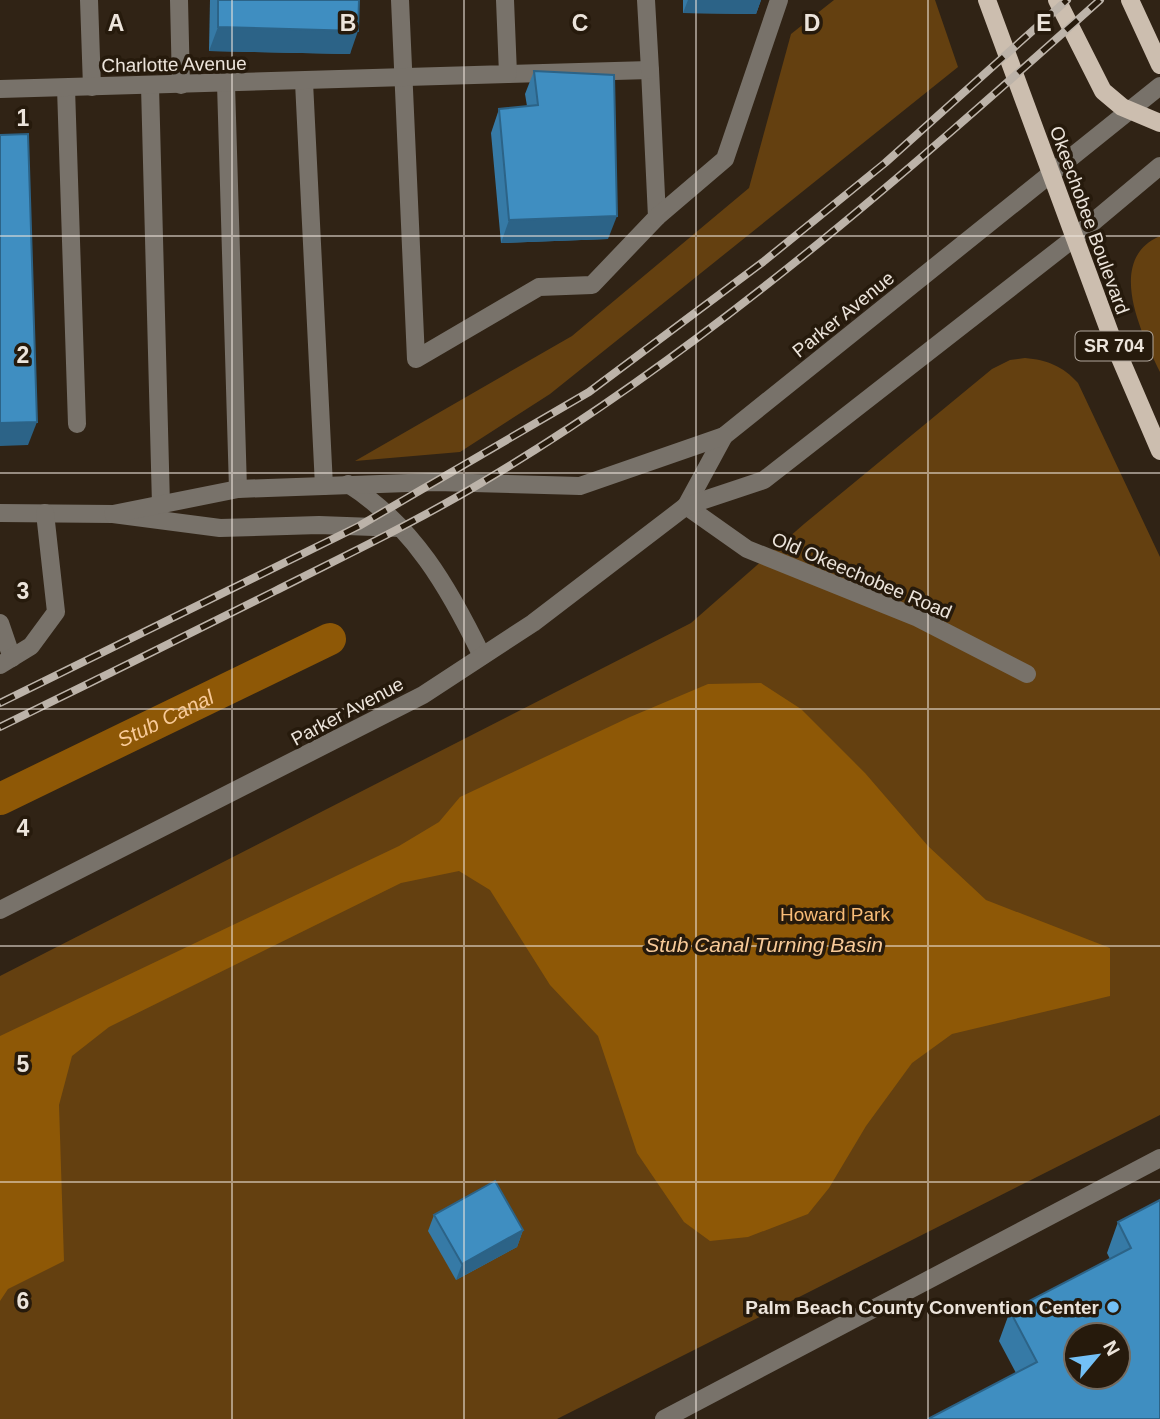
<svg xmlns="http://www.w3.org/2000/svg" width="1160" height="1419" viewBox="0 0 1160 1419" font-family="Helvetica,sans-serif">
	<style>
		.green { fill: #644010 }
		.water { fill: #8e5806 }
		.lines { fill: none; stroke-linecap: round; stroke-linejoin: round }
		.canal { stroke: #8e5806; stroke-width: 32 }
		.minor { stroke: #78726a; stroke-width: 18 }
		.major { stroke: #ccbeaf; stroke-width: 18 }
		.rail-casing { stroke: #bcb3a9; stroke-width: 8 }
		.rail { stroke: #261a0c; stroke-width: 5; stroke-dasharray: 16; stroke-linecap: butt }
		.wall { fill: #367aa6 }
		.shaded-wall { fill: #2c6387 }
		.building { fill: #3f8ec1; stroke: #2c6387; stroke-width: 2; fill-rule: evenodd }
		.grid { fill: none; stroke: #ece4db; stroke-width: 2; stroke-opacity: 0.55 }
		.poi-dot { fill: #73c0f6; stroke: #261a0c; stroke-width: 2.5 }
		.labels { text-anchor: middle; stroke-width: 7; stroke-linejoin: round; paint-order: stroke }
		.shield { fill: #261a0c; stroke: #b1a79d; stroke-width: 2 }
		.shield-label { font-size: 18px; font-weight: bold; fill: #ece4db }
		.street-label { font-size: 19px; fill: #ece4db; stroke: #261a0c }
		.park-label { font-size: 19px; fill: #f9bc77; stroke: #261a0c }
		.poi-label { font-size: 19px; font-weight: bold; fill: #ece4db; stroke: #261a0c; text-anchor: end }
		.water-label { font-size: 21px; font-style: italic; fill: #f8ca98; stroke: #261a0c }
		.grid-label { font-size: 23px; text-anchor: middle; font-weight: bold; fill: #ece4db; stroke: #261a0c; stroke-width: 7; stroke-linejoin: round; paint-order: stroke }
	</style>
	<rect width="100%" height="100%" fill="#302315"/>
	<g class="green">
		<path d="M834,0h101l23,67 -408,327 -90,58 -105,9 217,-125 177,-148 42,-154z"/>
		<path d="M1160,236v136c-17,-36 -56,-112 0,-136z"/>
		<path d="M1025,358c22,2 38,8 53,25l82,174v558l-603,304h-557v-443l691,-353 113,-99 188,-155 18,-9z"/>
	</g>
	<path class="water" d="M761,683l40,26 64,64 63,73 58,54 124,48v48l-158,38 -40,29 -46,63 -37,62 -21,26 -60,23 -38,4 -26,-19 -47,-69 -39,-117 -48,-51 -60,-95 -31,-19 -58,12 -292,144 -37,29 -13,49 5,156 -56,28 -8,12v-265l399,-190 40,-24 21,-25 170,-80 78,-33z"/>
	<g class="lines">
		<path class="canal" id="s1" d="M0,799l330,-160"/>
		<g class="minor">
			<path d="M89,0l3,87"/>
			<path d="M179,0l2,85"/>
			<path d="M400,0l16,359 123,-72 53,-2 65,-68 -7,-147 -142,4"/>
			<path d="M646,0l4,70"/>
			<path d="M304,82l20,404"/>
			<path d="M226,84l12,405"/>
			<path d="M150,86l11,419"/>
			<path d="M66,88l11,336"/>
			<path d="M0,89l508,-15 -3,-74"/>
			<path d="M657,217l68,-58 54,-159"/>
			<path d="M348,484c65,41 101,104 134,172"/>
			<path d="M686,506l38,-70 436,-350"/>
			<path d="M686,506l61,43 171,69 109,56"/>
			<path d="M0,513l113,1 107,14 99,-3 82,3"/>
			<path d="M113,514l125,-25 198,-7 144,4 144,-50"/>
			<path d="M0,623l12,35"/>
			<path d="M0,665l31,-19 25,-34 -11,-99"/>
			<path d="M0,910l423,-215 110,-72 153,-117 78,-26 310,-242 86,-72"/>
			<path d="M664,1419l496,-261"/>
		</g>
		<g class="major">
			<path d="M987,0l127,344 46,107"/>
			<path d="M1057,0l46,91 19,16 38,16"/>
			<path d="M1130,0l30,65"/>
		</g>
		<defs>
			<g id="rail">
				<path d="M0,703l359,-177 230,-134 174,-130 122,-99 182,-163"/>
				<path d="M0,727c92,-45 183,-90 275,-136 69,-35 139,-68 206,-108 225,-133 424,-309 619,-483"/>
			</g>
		</defs>
		<use href="#rail" class="rail-casing"/>
		<use href="#rail" class="rail"/>
	</g>
	<g class="wall">
		<path d="M210,0h149l-9,54 -141,-3z"/>
		<path d="M683,0h78l-5,14 -73,-1z"/>
		<path d="M534,71l74,168 -107,4 -10,-110 8,-24 28,-3 -2,-12z"/>
		<path d="M1160,1200v219l-144,-46 -17,-32 11,-30 100,-52 -3,-6 11,-31z"/>
		<path d="M434,1215l89,15 -6,17 -61,33 -28,-49z"/>
	</g>
	<g class="shaded-wall">
		<path d="M688,0h73l-5,14 -73,-1z"/>
		<path d="M218,27l140,4 -8,23 -141,-3z"/>
		<path d="M617,216l-9,23 -107,4 8,-23z"/>
		<path d="M37,422l-9,23 -28,1v-23z"/>
		<path d="M523,1230l-6,17 -61,33 6,-16z"/>
	</g>
	<g class="building">
		<path d="M218,0h141l-1,31 -140,-4z"/>
		<path d="M534,71l80,4 3,141 -108,4 -10,-111 39,-4z"/>
		<path d="M28,134l9,288 -37,1v-288z"/>
		<path d="M495,1181l28,49 -61,34 -28,-49z"/>
		<path d="M1160,1200v219h-232l109,-57 -27,-51 121,-63 -13,-26zM1076,1335h42v42h-42z"/>
	</g>
	<path class="grid" d="M232,0v1419M464,0v1419M696,0v1419M928,0v1419M0,236h1160M0,473h1160M0,709h1160M0,946h1160M0,1182h1160"/>
	<circle class="poi-dot" cx="1113" cy="1307" r="7"/>
	<g class="labels">
		<rect class="shield" x="1075.5" y="331.5" width="77" height="29" rx="5"/>
		<g class="shield-label">
			<text x="1114" y="352">SR 704</text>
		</g>
		<g class="street-label">
			<text transform="translate(174 64) rotate(-1)" y="7">Charlotte Avenue</text>
			<text transform="translate(1090 220) rotate(70)" y="7">Okeechobee Boulevard</text>
			<text transform="translate(843 314) rotate(-39)" y="7">Parker Avenue</text>
			<text transform="translate(862 575) rotate(23)" y="7">Old Okeechobee Road</text>
			<text transform="translate(347 711) rotate(-28)" y="7">Parker Avenue</text>
		</g>
		<g class="park-label">
			<text x="835" y="921">Howard Park</text>
		</g>
		<g class="poi-label">
			<text x="1099" y="1314">Palm Beach County Convention Center</text>
		</g>
		<g class="water-label">
			<text dy="7" stroke="none"><textPath href="#s1" startOffset="184">Stub Canal</textPath></text>
			<text x="764" y="952">Stub Canal Turning Basin</text>
		</g>
	</g>
	<g class="grid-label">
		<text x="116" y="31">A</text>
		<text x="348" y="31">B</text>
		<text x="580" y="31">C</text>
		<text x="812" y="31">D</text>
		<text x="1044" y="31">E</text>
		<text x="23" y="126">1</text>
		<text x="23" y="363">2</text>
		<text x="23" y="599">3</text>
		<text x="23" y="836">4</text>
		<text x="23" y="1072">5</text>
		<text x="23" y="1309">6</text>
	</g>
	<g transform="translate(1097 1356) rotate(61)"><circle r="33" fill="#261a0c" stroke="#756b5f" stroke-width="2"/>
	<path d="M0-5L12 26L0 18L-12 26Z" fill="#73c0f6"/>
	<text y="-10" font-size="19" font-weight="bold" text-anchor="middle" fill="#ece4db">N</text>
	</g>
</svg>
